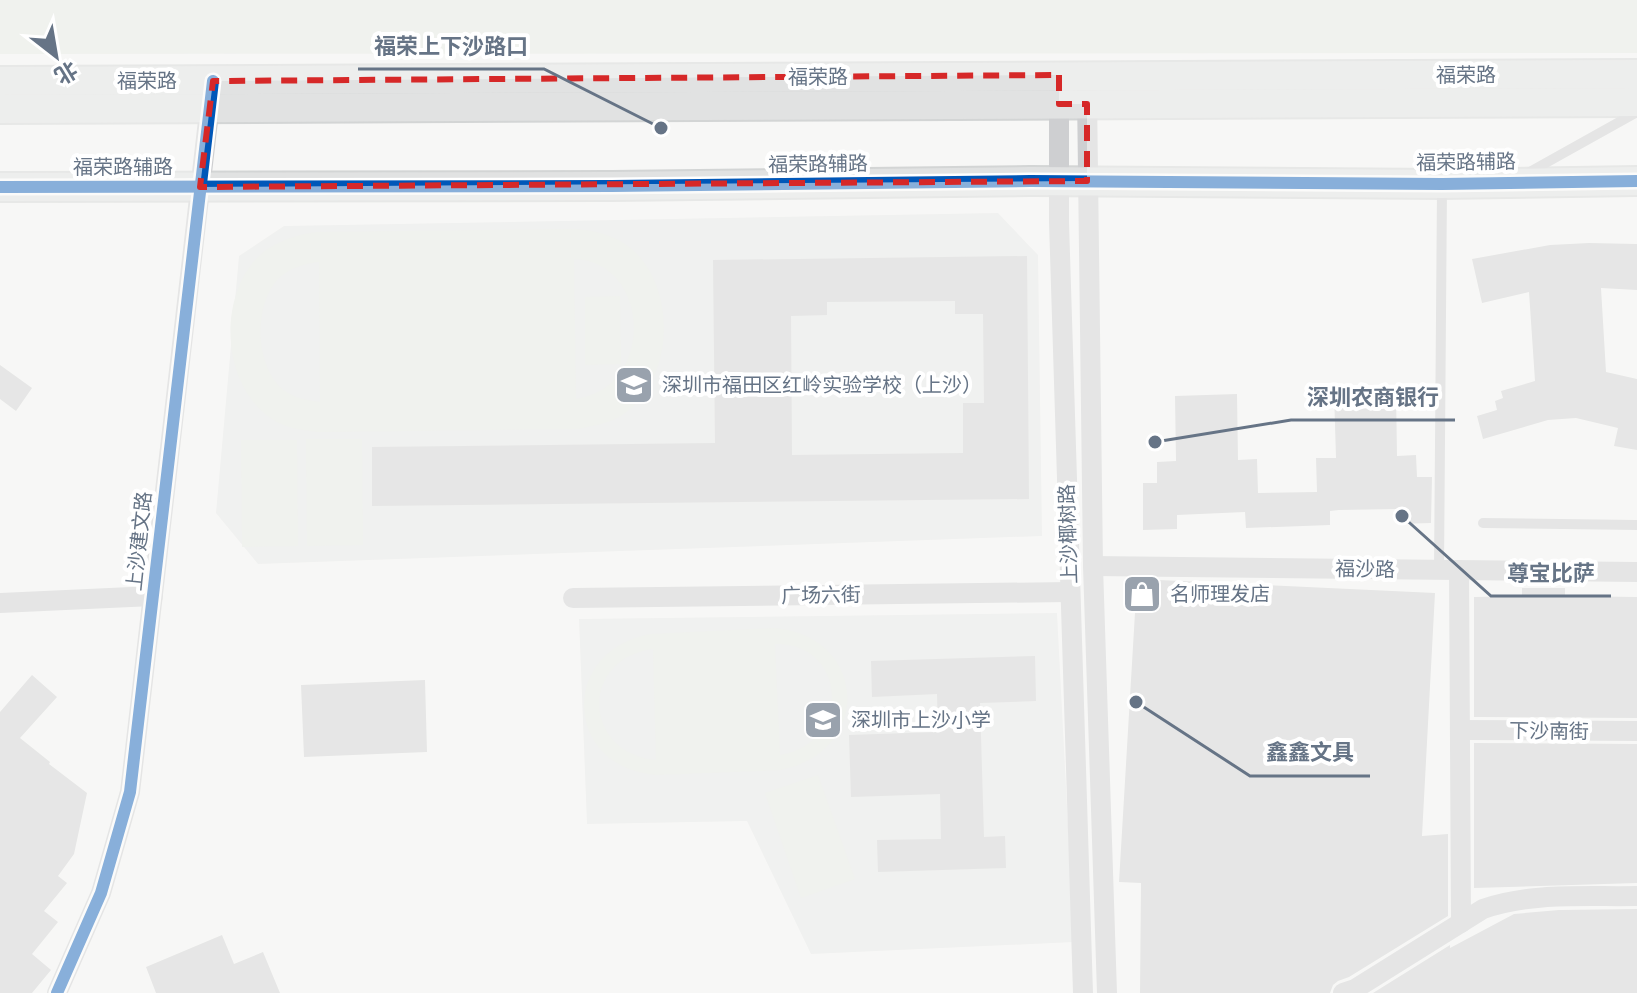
<svg xmlns="http://www.w3.org/2000/svg" width="1637" height="993" viewBox="0 0 1637 993" font-family="Helvetica,'Noto Sans SC',sans-serif">
	<style>
		.built { fill: #e7e8e8 }
		.green { fill: #e6eae4; fill-rule: evenodd }
		.building { fill: #d0d1d2; fill-rule: evenodd }
		.lines { fill: none; stroke-linecap: round; stroke-linejoin: round }
		.secondary-casing { stroke: #d3d5d5; stroke-width: 32 }
		.lane { stroke: #cecfd1; stroke-width: 10 }
		.street { stroke: #cecfd1; stroke-width: 20 }
		.secondary { stroke: #e1e2e2; stroke-width: 28 }
		.cycleway-casing { stroke: #fff; stroke-width: 17 }
		.cycleway { stroke: #0057b8; stroke-width: 12 }
		.marked { fill: none; stroke: #d62828; stroke-width: 6; stroke-dasharray: 16 10; stroke-linejoin: round }
		.labels { text-anchor: middle; stroke-width: 8; stroke-linejoin: round; paint-order: stroke }
		.street-label { font-size: 20px; fill: #667486; stroke: #fff }
		.poi-label { font-size: 20px; fill: #667486; stroke: #fff; text-anchor: start }
		.leader { fill: none; stroke: #667486; stroke-width: 3 }
		.callout-dot { fill: #667486; stroke: #fff; stroke-width: 3 }
		.callout-label { font-size: 22px; text-anchor: middle; font-weight: bold; fill: #667486; stroke: #fff; stroke-width: 8; stroke-linejoin: round; paint-order: stroke }
	</style>
	<rect width="100%" height="100%" fill="#f7f7f6"/>
	<g class="built">
		<path d="M998,213l40,42 4,281 -784,28 -42,-51 23,-257 45,-30z"/>
		<path d="M1057,613l17,329 -263,12 -64,-133 -160,3 -8,-205z"/>
	</g>
	<g class="green">
		<path d="M0,0h1637v53l-1637,1z"/>
		<path d="M576,229c22,2 45,8 61,25 41,43 35,132 -18,163 -13,7 -27,9 -41,12l-260,3c-14,-2 -28,-3 -41,-10 -54,-30 -61,-119 -21,-163 16,-17 39,-24 61,-27zM574,259c76,2 83,128 2,140zM318,262h1l1,140c-16,-2 -30,-5 -41,-16 -24,-25 -25,-81 -1,-107 11,-11 26,-15 40,-17z"/>
		<path d="M620,296l1,68 -36,1v-68z"/>
		<path d="M306,439h56l1,106 -56,1z"/>
		<path d="M241,440h56l1,106 -56,1z"/>
		<path d="M775,628c94,9 97,125 5,142l-124,5c-93,-8 -97,-125 -5,-141zM775,644c72,-2 78,99 5,111zM652,649h1l3,111c-73,-7 -77,-100 -4,-111z"/>
		<path d="M818,775l37,104 -54,19 -36,-105z"/>
	</g>
	<g class="building">
		<path d="M1589,243l48,1v46l-36,-2 5,84 31,7v71l-23,-4 4,-18 -42,-10 -28,2 -65,19 -6,-23 20,-6 -2,-9 8,-3 -2,-7 34,-10 -6,-89 -47,11 -10,-44 78,-14z"/>
		<path d="M1027,256l2,243 -657,7v-59l343,-4 -2,-183zM955,301v13h28l1,89h-21v50l-171,2 -1,-139 36,-1v-13z"/>
		<path d="M0,365l32,23 -16,23 -16,-12z"/>
		<path d="M1396,390l1,66 19,-1 1,22h15l-1,46 -32,1 -1,-15 -59,1 -9,1v14l-84,3 -1,-16 -68,3v14l-34,1v-47h14v-21l19,-1 -1,-65 62,-2 1,66 19,-1 1,34 59,-1 -1,-34h20l-2,-66z"/>
		<path d="M1137,579l298,14 -13,243 26,-2v82l-99,61 -11,4 -5,4 -3,8h-190l1,-110 -22,-1z"/>
		<path d="M1522,588h43v8l72,1v121l-163,-1v-120l48,-1z"/>
		<path d="M1035,656l1,45 -56,2 4,134 21,-1 1,32 -128,4 -1,-32 64,-1 -1,-45 -89,3 -2,-62 89,-3 -1,-38 -65,3 -1,-36z"/>
		<path d="M32,675l25,22 -37,41 30,24 -1,2 38,29 -13,61 -16,22 9,7 -23,28 14,11 -26,32 19,16 -19,23h-32v-281z"/>
		<path d="M425,680l2,72 -123,5 -3,-72z"/>
		<path d="M1474,743l163,1v139l-163,5z"/>
		<path d="M1637,909v84h-264l77,-48v3l64,-34 45,-4z"/>
		<path d="M222,935l12,29 29,-12 17,41h-124l-10,-26z"/>
	</g>
	<g class="lines">
		<defs>
			<g id="secondary">
				<path d="M0,81l1637,-7"/>
				<path d="M0,109l1637,-7"/>
				<path d="M0,187l612,-1 418,-5 412,3 195,-3"/>
			</g>
		</defs>
		<use href="#secondary" class="secondary-casing"/>
		<g class="lane">
			<path d="M1526,174l111,-62"/>
			<path d="M1483,523l154,2"/>
			<path d="M1439,570l3,-382"/>
		</g>
		<g class="street">
			<path d="M1059,91v131l24,771"/>
			<path d="M1087,93l6,473 14,427"/>
			<path d="M1093,566l544,6"/>
			<path d="M1459,570l2,353"/>
			<path d="M573,598l496,-6"/>
			<path d="M0,603l153,-7"/>
			<path d="M1460,730l177,1"/>
			<path d="M57,993l44,-100 29,-101 81,-697"/>
			<path d="M1343,993l12,-4 128,-80c49,-17 102,-12 154,-13"/>
		</g>
		<use href="#secondary" class="secondary"/>
		<defs>
			<g id="cycleway">
				<path d="M0,187l612,-1 418,-5 412,3 195,-3"/>
				<path d="M57,993l44,-100 29,-101 83,-711"/>
			</g>
		</defs>
		<use href="#cycleway" class="cycleway-casing"/>
		<use href="#cycleway" class="cycleway"/>
	</g>
	<path d="M0 0H1637V993H0ZM1059,75v29h28v77l-887,6 13,-106z" fill="#f7f7f6" fill-opacity=".55" fill-rule="evenodd"/>
	<path class="marked" d="M1059,75v29h28v77l-887,6 13,-106z"/>
	<defs>
		<symbol id="school-square" viewBox="-11 -11 22 22"><rect x="-9" y="-9" width="18" height="18" rx="4" fill="#99a2ad" stroke="#fff"/><path d="M0-5L7-2L0 1L-7-2ZM-4 1L0 2.5L4 1V4Q0 6-4 4Z" fill="#fff"/></symbol>
		<symbol id="shop-square" viewBox="-11 -11 22 22"><rect x="-9" y="-9" width="18" height="18" rx="4" fill="#99a2ad" stroke="#fff"/><path d="M-5-2.5h2.3a2.7 3.5 0 0 1 5.4 0H5L5.5 6h-11ZM-1.5-2.5h3a1.5 2.3 0 0 0-3 0Z" fill="#fff"/></symbol>
	</defs>
	<g fill-rule="evenodd">
		<use href="#school-square" x="612" y="363" width="44" height="44"/>
		<use href="#shop-square" x="1120" y="572" width="44" height="44"/>
		<use href="#school-square" x="801" y="698" width="44" height="44"/>
	</g>
	<g class="labels">
		<g class="street-label">
			<text x="1466" y="82">福荣路</text>
			<text x="818" y="84">福荣路</text>
			<text x="147" y="88">福荣路</text>
			<text transform="translate(1466 162) rotate(-1)" y="7">福荣路辅路</text>
			<text transform="translate(818 164) rotate(-1)" y="7">福荣路辅路</text>
			<text x="123" y="174">福荣路辅路</text>
			<text transform="translate(1068 534) rotate(-92)" y="7">上沙椰树路</text>
			<text transform="translate(139 541) rotate(-84)" y="7">上沙建文路</text>
			<text transform="translate(1365 569) rotate(1)" y="7">福沙路</text>
			<text transform="translate(821 595) rotate(-1)" y="7">广场六街</text>
			<text transform="translate(1549 731) rotate(1)" y="7">下沙南街</text>
		</g>
		<g class="poi-label">
			<text x="662" y="392">深圳市福田区红岭实验学校（上沙）</text>
			<text x="1170" y="601">名师理发店</text>
			<text x="851" y="727">深圳市上沙小学</text>
		</g>
	</g>
	<path class="leader" d="M661 128L544 69H358M1155 442L1291 420H1455M1402 516L1491 596H1611M1136 702L1250 776H1370"/>
	<g class="callout-dot">
		<circle cx="661" cy="128" r="8"/>
		<circle cx="1155" cy="442" r="8"/>
		<circle cx="1402" cy="516" r="8"/>
		<circle cx="1136" cy="702" r="8"/>
	</g>
	<g class="callout-label">
		<text x="451" y="54">福荣上下沙路口</text>
		<text x="1373" y="405">深圳农商银行</text>
		<text x="1551" y="581">尊宝比萨</text>
		<text x="1310" y="760">鑫鑫文具</text>
	</g>
	<g transform="translate(56 56) rotate(149)" stroke="#ffffff" stroke-width="6" paint-order="stroke">
	<path d="M0-6L14 30L0 20L-14 30Z" fill="#667486"/>
	<text y="-12" font-size="22" font-weight="bold" text-anchor="middle" fill="#667486">北</text>
	</g>
</svg>
